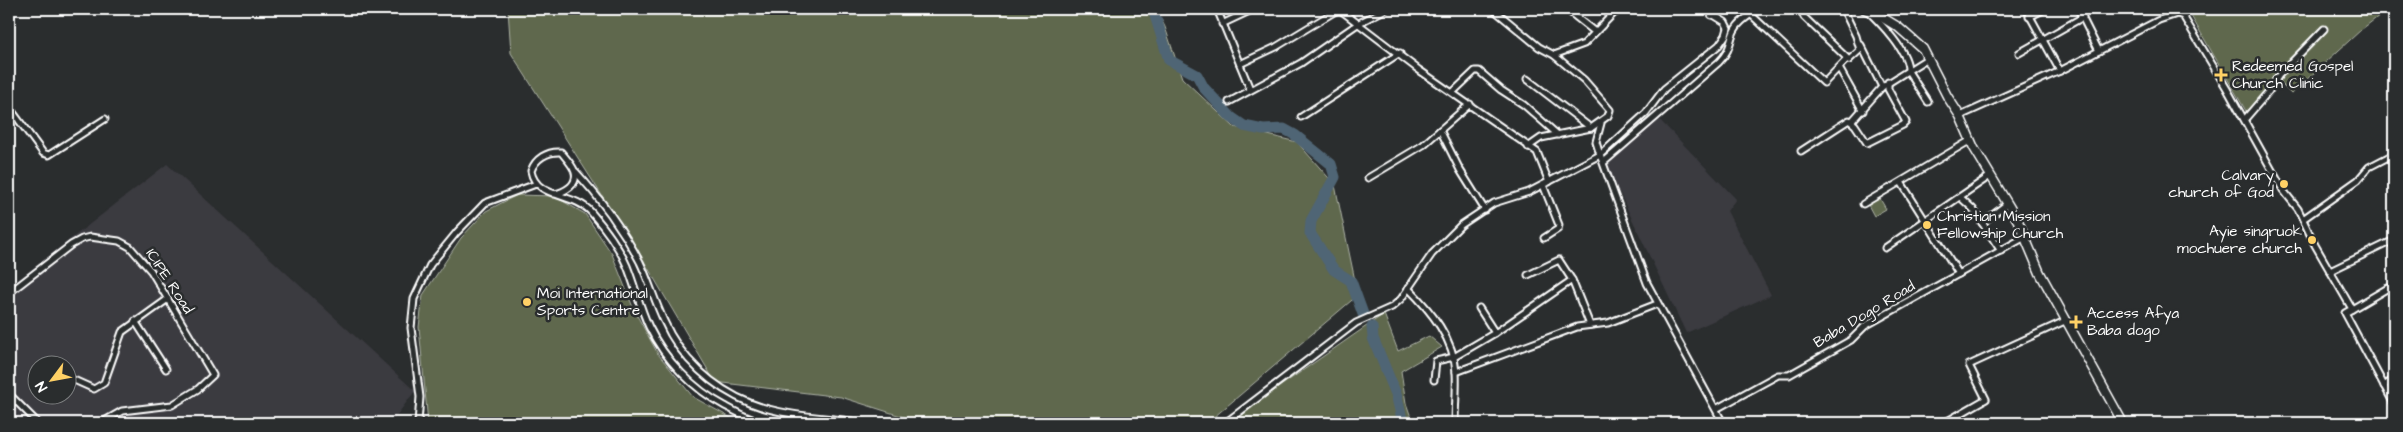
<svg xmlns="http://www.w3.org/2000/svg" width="2403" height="432" viewBox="0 0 2403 432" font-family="'Architects Daughter',sans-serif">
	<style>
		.built { fill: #3b3a40; fill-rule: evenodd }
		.green { fill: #5e674e; stroke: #aeb3a6 }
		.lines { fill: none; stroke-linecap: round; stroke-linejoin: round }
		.river { stroke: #506574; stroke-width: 11 }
		.street-casing { stroke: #fff; stroke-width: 9 }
		.secondary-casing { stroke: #fff; stroke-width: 11 }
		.street { stroke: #2a2d2e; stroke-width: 5 }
		.secondary { stroke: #2a2d2e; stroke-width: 8 }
		.poi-dot { fill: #ffd166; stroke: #2a2d2e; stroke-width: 2 }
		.labels { text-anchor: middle; stroke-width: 5; stroke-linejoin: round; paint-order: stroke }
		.poi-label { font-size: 15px; fill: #fff; stroke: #2a2d2e; text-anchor: start }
		.street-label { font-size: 15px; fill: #fff; stroke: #2a2d2e }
	</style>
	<rect width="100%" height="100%" fill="#2a2d2e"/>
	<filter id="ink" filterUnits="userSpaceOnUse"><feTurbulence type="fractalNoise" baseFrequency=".02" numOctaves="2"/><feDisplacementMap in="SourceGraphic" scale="10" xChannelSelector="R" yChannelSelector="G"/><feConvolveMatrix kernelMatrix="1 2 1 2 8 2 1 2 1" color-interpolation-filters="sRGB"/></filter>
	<g filter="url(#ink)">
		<g class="built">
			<path d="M1655,115l81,84 -9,12 44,84 -85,38 -82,-173z"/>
			<path d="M167,164l248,227 -24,32h-382v-136zM38,364h30v30h-30z"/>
		</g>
		<g class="green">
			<path d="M508,9h648l9,18 17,51 52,49 63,15 38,43 23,110 -151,128h-284l-82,-26 -126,-15 -70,-119 -134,-210z"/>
			<path d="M2187,9h201l-26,20 -71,65 -11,-11 -34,28z"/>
			<path d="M517,195l37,1 31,18 27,40 22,56 24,44 35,43 47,26h-312l-9,-96 4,-32 38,-57 25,-27z"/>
			<path d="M1879,197l7,12 -12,7 -7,-13z"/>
			<path d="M1384,314l14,37 31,-15 13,11 -41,24 5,32 7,20h-180l33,-27z"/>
		</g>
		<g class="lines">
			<g class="river">
				<path d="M1153,9l16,51 28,15 7,13 27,29 13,9 19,4 21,-1 11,6 36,29 4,13 -24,44 -1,12 24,37 17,11 12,33"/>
				<path d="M1372,327l1,11 23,56 7,29"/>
			</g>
			<defs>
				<g id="street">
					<path d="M1217,9l33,80"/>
					<path d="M1339,9l80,61 118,82 12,30"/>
					<path d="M1493,9l46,38 15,8 30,25 26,30 -2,6 -17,12 -50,10 -13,9"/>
					<path d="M1566,9l29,23"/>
					<path d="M1745,9l79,74 23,-24 2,1 11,-10 -4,-14 -13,-27"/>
					<path d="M1804,9l-2,4 2,4 45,43"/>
					<path d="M2078,9l21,42"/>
					<path d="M1869,12c13,13 40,40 39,59l20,31"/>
					<path d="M2029,17l16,-8"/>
					<path d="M1222,24l32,-15"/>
					<path d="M1861,45l21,42"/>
					<path d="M2019,53l64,-36"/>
					<path d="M1554,55l30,-11 30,-31 12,-4"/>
					<path d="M1240,64l36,-17 63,-38"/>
					<path d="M1839,68l24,43"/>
					<path d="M2060,71l99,-51 18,-6 6,2 44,73 56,101 15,19 17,36 37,64 -7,4 49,91"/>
					<path d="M1527,79l64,49"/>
					<path d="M1453,92l22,-21h4l22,19 23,15 34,30"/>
					<path d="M1229,102l72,-39 58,-40 27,-14"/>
					<path d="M9,107l34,46 6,2 56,-36"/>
					<path d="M1960,116l100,-45 -34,-62"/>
					<path d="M1301,117l99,-64"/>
					<path d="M2245,119l24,-28 10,-16 45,-46"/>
					<path d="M1852,121l30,-34 46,-29"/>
					<path d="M1601,123l-5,19 4,13 47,128 76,140"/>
					<path d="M1440,130l20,40 25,40"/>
					<path d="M1801,151l48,-31 6,5 12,18 36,-18 3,-3 -18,-33v-7"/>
					<path d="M1604,162l115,-100c19,-19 4,-29 31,-47"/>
					<path d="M576,172c25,27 47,58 64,90 9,19 15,40 24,59 16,37 49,67 86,82 35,14 78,14 115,20"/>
					<path d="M1368,178l55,-33 47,-41"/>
					<path d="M1901,182l58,92"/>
					<path d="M1543,185l16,40 -1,4 -14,9"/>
					<path d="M554,194c7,-1 11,-3 16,-7 13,-12 0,-24 -9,-35 -14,-1 -26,7 -30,19 5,28 42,21 60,41 14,16 28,35 36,54 8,20 13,42 22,61 16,33 44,62 76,79 13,7 27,15 42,17"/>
					<path d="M1960,197l13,12 28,42"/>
					<path d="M1863,204l108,-64"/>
					<path d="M2303,219l55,-39 11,-13 25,-13"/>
					<path d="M1982,223l25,-19"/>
					<path d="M1885,248l105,-72"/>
					<path d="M2330,271l64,-31"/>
					<path d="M1528,275l31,-15 13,20"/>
					<path d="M1408,288c23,23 46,51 48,84 1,17 -1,34 -1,51"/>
					<path d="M9,293l62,-48 11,-6 8,-2 29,4 11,6 21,24 62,104 -15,14 -26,16 -50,6 -21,12"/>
					<path d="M1479,308l16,25"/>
					<path d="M2352,309l36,-21"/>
					<path d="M135,321l31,48"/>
					<path d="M1456,372l121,-45 31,-4 49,-19"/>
					<path d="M74,380l20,9 10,-6 18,-51 46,-33"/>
					<path d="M1434,380l2,-19 18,-4 41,-24 77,-53 18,45"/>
					<path d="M2384,386l10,-7"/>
					<path d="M9,394l29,29"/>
					<path d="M1716,409l62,-34h11l62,-35 14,-14 160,-89"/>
					<path d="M418,423l2,-26 -9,-69 3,-29 16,-34 27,-33 28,-29 51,-19"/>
					<path d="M1225,423l131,-100 36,-16 9,-8 31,-45 29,-29 33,-22 35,-11 71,-37 46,-42 18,-24 55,-44 7,-10 2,-7 -3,-6 -13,-8 7,-5"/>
					<path d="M1944,423l42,-24 -17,-34 98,-45"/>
				</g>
				<g id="secondary">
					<path d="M1710,9l2,5"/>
					<path d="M1864,9l11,4 23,14 25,22 24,47 13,20 14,32 44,73 22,52 83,150"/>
				</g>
			</defs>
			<use href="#street" class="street-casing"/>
			<use href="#secondary" class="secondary-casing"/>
			<use href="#street" class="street"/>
			<use href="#secondary" class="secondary"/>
		</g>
	</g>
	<g class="poi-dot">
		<path d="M2218.5 67.5h5v5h5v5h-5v5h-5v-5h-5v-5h5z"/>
		<circle cx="2284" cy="184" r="5"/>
		<circle cx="1927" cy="225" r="5"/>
		<circle cx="2312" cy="240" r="5"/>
		<circle cx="527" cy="302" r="5"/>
		<path d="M2073.5 314.5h5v5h5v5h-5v5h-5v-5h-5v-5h5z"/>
	</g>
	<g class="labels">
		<g class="poi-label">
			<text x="2232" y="71">Redeemed Gospel<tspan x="2232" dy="17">Church Clinic</tspan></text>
			<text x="2274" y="180" text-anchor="end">Calvary<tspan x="2274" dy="17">church of God</tspan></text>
			<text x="1937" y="221">Christian Mission<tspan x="1937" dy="17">Fellowship Church</tspan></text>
			<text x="2302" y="236" text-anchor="end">Ayie singruok<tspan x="2302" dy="17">mochuere church</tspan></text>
			<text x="537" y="298">Moi International<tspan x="537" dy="17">Sports Centre</tspan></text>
			<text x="2087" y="318">Access Afya<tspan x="2087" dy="17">Baba dogo</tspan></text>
		</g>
		<g class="street-label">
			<text transform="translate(170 281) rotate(57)" y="5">ICIPE Road</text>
			<text transform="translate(1864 314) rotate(-31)" y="5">Baba Dogo Road</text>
		</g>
	</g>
	<rect width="2403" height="432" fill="none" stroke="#2a2d2e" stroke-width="30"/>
	<rect x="15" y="15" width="2373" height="402" fill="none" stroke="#fff" stroke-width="2" filter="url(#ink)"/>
	<g transform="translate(52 380) rotate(238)"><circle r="24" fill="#2a2d2e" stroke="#7f8182"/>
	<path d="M0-4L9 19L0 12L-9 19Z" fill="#ffd166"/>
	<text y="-8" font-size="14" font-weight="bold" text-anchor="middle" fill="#ffffff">N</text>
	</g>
</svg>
